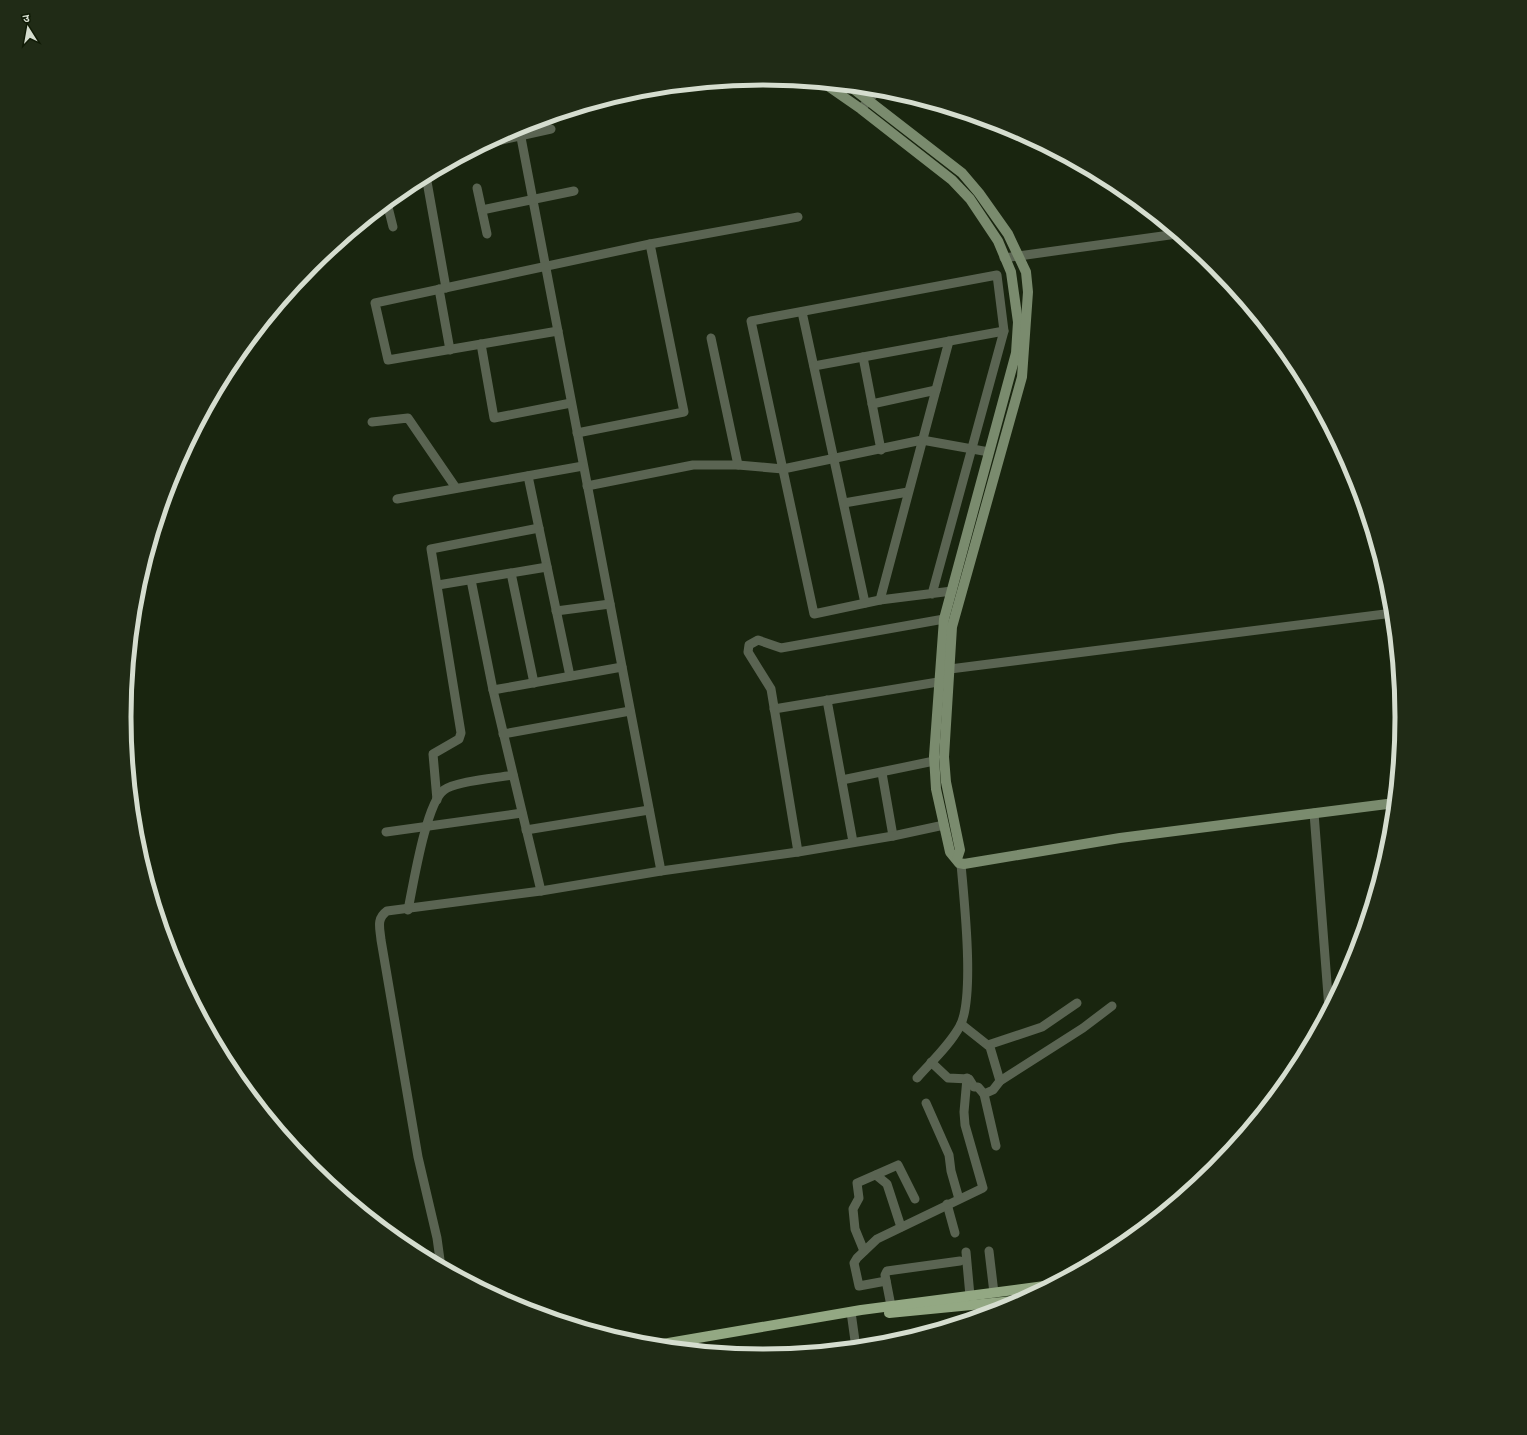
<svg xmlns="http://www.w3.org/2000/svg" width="1527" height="1435" viewBox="0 0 1527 1435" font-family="Inter,'Noto Sans Devanagari',sans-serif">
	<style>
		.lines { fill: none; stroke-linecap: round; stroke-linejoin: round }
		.street { stroke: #5a6452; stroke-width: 9 }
		.secondary { stroke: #7a8b6e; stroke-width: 10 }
		.primary { stroke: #93a883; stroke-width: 10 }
		.rim { fill: none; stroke: #d5ddcf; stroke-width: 5 }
	</style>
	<rect width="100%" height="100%" fill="#19250f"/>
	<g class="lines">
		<g class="street">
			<path d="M861,109l17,-20"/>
			<path d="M519,127l142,744"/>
			<path d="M488,143l63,-14"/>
			<path d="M426,176l20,112"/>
			<path d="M477,188l10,46"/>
			<path d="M387,203l6,24"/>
			<path d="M482,210l92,-19"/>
			<path d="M1004,258l173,-24"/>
			<path d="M439,289l11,61"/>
			<path d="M802,312l63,291"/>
			<path d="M558,331l-170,29 -13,-57 275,-59 148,-27"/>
			<path d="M711,338l27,127"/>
			<path d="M481,344l13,74 77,-15"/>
			<path d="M863,357l18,93"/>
			<path d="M814,366l190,-35"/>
			<path d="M872,404l64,-14"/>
			<path d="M372,422l36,-4 48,70"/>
			<path d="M577,433l107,-21 -34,-168"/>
			<path d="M528,476l42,200"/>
			<path d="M587,486l106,-21h45l45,4 139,-29 67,12"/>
			<path d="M397,499l186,-33"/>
			<path d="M844,503l64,-11"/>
			<path d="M511,573l23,110"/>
			<path d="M471,580l22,110 48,201"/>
			<path d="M438,585l109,-18"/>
			<path d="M932,594l72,-263 -7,-56 -246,46 63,293 66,-14 72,-9"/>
			<path d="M880,600l69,-259"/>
			<path d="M556,611l54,-7"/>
			<path d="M950,669l443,-56"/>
			<path d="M493,690l129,-23"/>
			<path d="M827,700l26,142"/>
			<path d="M774,709l164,-27"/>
			<path d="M503,734l127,-23"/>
			<path d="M882,773l11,63"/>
			<path d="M842,780l92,-19"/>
			<path d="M437,800l-4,-46 26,-15 2,-6 -30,-184 108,-21"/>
			<path d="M1314,813l15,196"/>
			<path d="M526,830l123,-20"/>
			<path d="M386,832l136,-19"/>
			<path d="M798,852l-27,-163 -23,-37 1,-7 9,-5 23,8 163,-29"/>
			<path d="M408,910c5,-24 18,-107 36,-120 12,-9 53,-12 69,-15"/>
			<path d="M961,1024l29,23 10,34"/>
			<path d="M988,1045l54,-18 35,-24"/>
			<path d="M931,1062l17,16 21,1 5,8h4l6,7"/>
			<path d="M917,1078c15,-17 32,-32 43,-52 15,-29 4,-126 1,-162"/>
			<path d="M926,1103l23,52 2,16 8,28"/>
			<path d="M996,1146l-12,-52 9,-4 7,-9 83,-53 29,-22"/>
			<path d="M876,1175l11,9 14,43"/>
			<path d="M947,1204l8,29"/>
			<path d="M864,1251l-9,-22 -2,-20 6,-11 -2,-15 41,-18 17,34"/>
			<path d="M989,1251l5,42"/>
			<path d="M966,1252l4,44"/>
			<path d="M441,1267l-4,-29 -19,-81 -37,-217c-1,-12 -5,-21 6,-29l154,-20 120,-20 137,-19 95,-16 51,-11"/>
			<path d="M886,1281l-27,5 -5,-23 3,-5 20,-19 106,-51 -18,-63 -1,-13 3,-34"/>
			<path d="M891,1306l-6,-31 2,-4 73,-10"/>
			<path d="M851,1312l5,36"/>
		</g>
		<g class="secondary">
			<path d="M825,84l36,25 91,71 18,19 28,42 13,31 7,50 -2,31 -72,266 -10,137 2,33 14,63 9,11 5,1 156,-26 275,-35"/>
			<path d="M851,87l111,86 17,20 29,41 18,38 2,20 -6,85 -70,250 -8,130 2,25 14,68 -3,9"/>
		</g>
		<g class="primary">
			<path d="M889,1313l134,-13"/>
			<path d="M651,1346l210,-36 191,-25"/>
		</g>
	</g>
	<path d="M0 0H1527V1435H0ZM131 717a632 632 0 1 1 1264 0a632 632 0 1 1-1264 0Z" fill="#202b16" fill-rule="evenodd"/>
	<path class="rim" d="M131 717a632 632 0 1 1 1264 0a632 632 0 1 1-1264 0Z"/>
	<g transform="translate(28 28) rotate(349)" stroke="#101b06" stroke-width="3" paint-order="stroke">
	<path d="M0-3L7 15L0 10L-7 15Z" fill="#d5ddcf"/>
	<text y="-6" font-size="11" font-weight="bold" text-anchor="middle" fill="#d5ddcf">उ</text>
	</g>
</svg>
